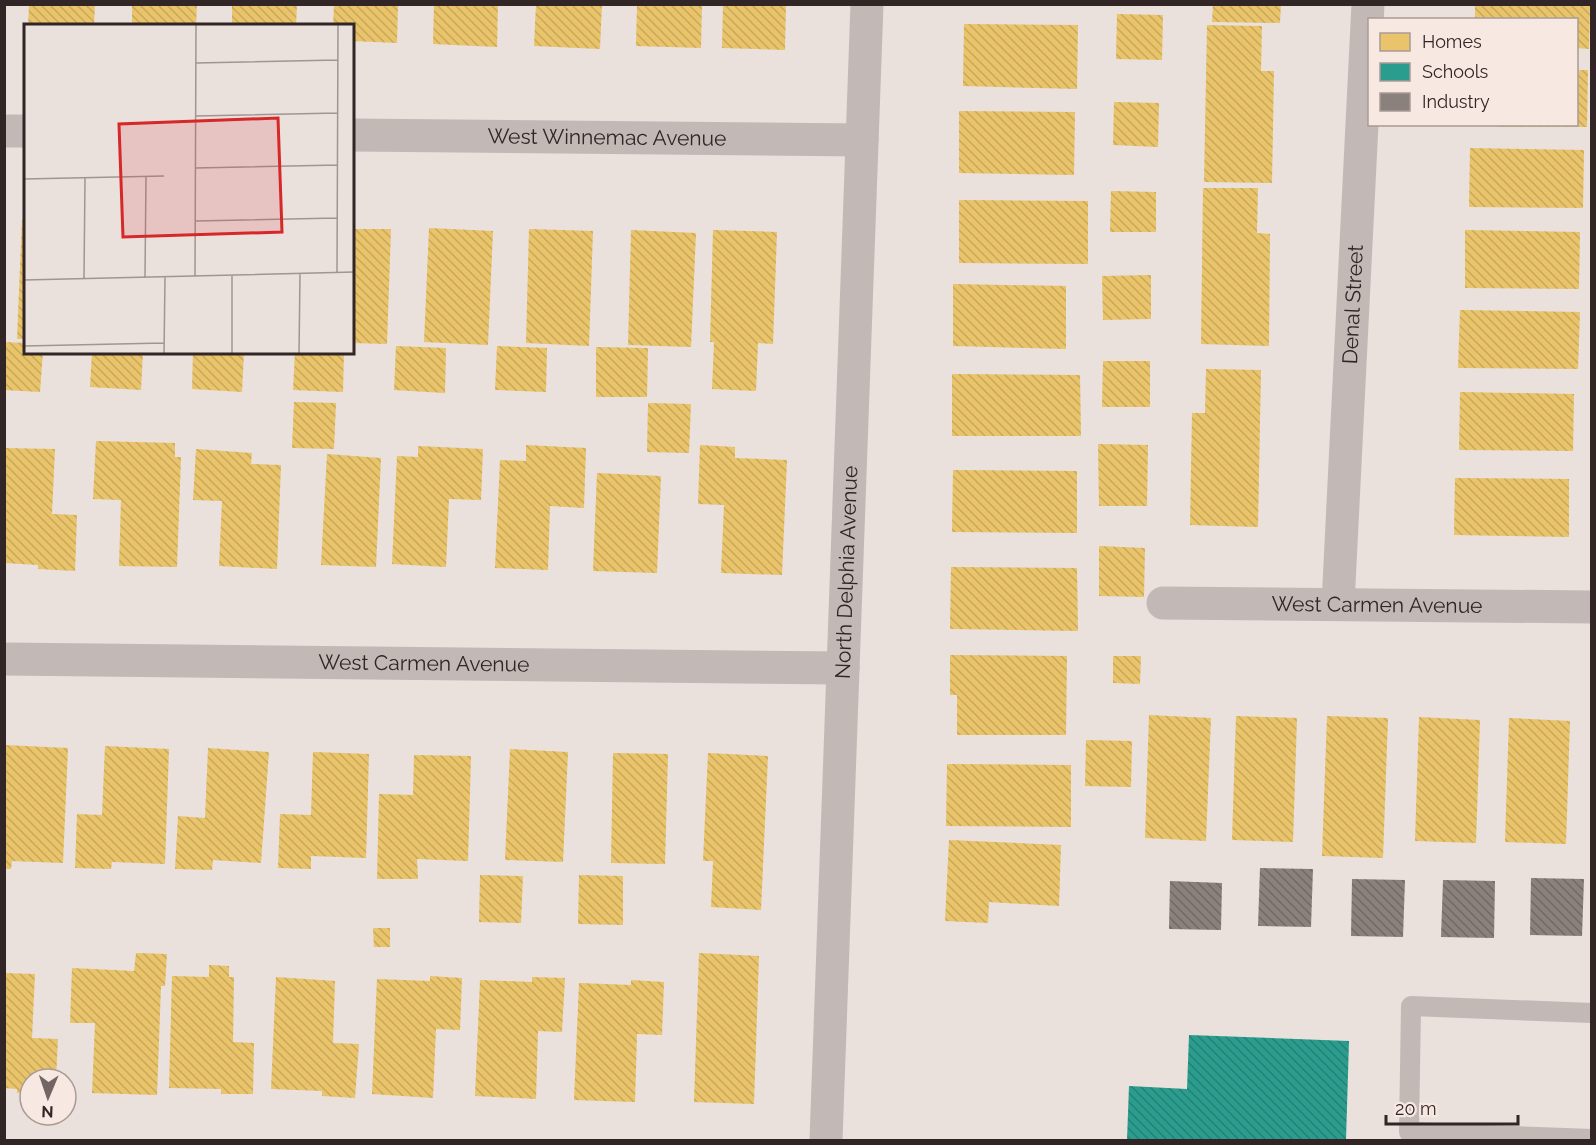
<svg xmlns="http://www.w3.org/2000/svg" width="1596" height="1145" viewBox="0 0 1596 1145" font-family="Raleway,sans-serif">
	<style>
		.homes { fill: url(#homes-back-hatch) }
		.schools { fill: url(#schools-back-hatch) }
		.industry { fill: url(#industry-back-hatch) }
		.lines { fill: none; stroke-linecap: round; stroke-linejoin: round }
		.service { stroke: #c2b8b6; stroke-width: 20 }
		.minor { stroke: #c2b8b6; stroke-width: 33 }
		.labels { text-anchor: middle; stroke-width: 6; stroke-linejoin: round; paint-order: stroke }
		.street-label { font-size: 21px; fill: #322525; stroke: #f8e8e2 }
		.inset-road { fill: none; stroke: #a09593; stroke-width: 1.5 }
		.view { fill: #d62828; fill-opacity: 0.15; stroke: #d62828; stroke-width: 3 }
		.inset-edge { fill: none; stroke: #322525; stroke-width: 3 }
	</style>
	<defs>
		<pattern id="homes-back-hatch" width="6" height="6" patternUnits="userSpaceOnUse" patternTransform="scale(1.5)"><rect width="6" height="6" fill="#e9c46a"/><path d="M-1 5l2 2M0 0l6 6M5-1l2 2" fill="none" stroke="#c8a85c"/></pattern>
		<pattern id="schools-back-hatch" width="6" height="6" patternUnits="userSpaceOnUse" patternTransform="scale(1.5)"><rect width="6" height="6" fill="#2a9d8f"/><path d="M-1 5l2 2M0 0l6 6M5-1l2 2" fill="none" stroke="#258075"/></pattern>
		<pattern id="industry-back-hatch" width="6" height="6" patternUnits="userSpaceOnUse" patternTransform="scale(1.5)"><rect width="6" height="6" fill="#8a817c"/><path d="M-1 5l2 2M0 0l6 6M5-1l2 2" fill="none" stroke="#716965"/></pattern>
	</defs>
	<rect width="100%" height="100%" fill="#eae0dc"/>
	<g class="homes">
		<path d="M29,4h66l-1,22h-66z"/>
		<path d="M132,4h65l-1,22h-64z"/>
		<path d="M232,4h65l-1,22h-64z"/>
		<path d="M334,4h64l-1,39 -45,-2v-15h-19z"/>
		<path d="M434,4h64l-1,43 -64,-3z"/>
		<path d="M536,4h66l-2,45 -66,-3z"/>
		<path d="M637,4h65l-1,44 -65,-2z"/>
		<path d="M723,4h63l-1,46 -63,-2z"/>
		<path d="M1213,4h68l-1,19 -68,-1z"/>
		<path d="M1475,4h115l-1,45 -13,-1v-28h-101z"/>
		<path d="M1117,14l46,1 -1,45 -46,-1z"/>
		<path d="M964,24l114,1 -1,64 -114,-3z"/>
		<path d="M1207,25l55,1 -1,45h13l-2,112 -68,-1z"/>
		<path d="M1576,70h12l-1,57h-89v-3h78z"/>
		<path d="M1114,102l45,1 -1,44 -45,-2z"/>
		<path d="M959,111l116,1 -1,63 -115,-2z"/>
		<path d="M1470,148l114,2 -1,58 -114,-1z"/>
		<path d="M1203,188h55l-1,45 13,1 -1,112 -68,-2z"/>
		<path d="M1111,191l45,1v40h-46z"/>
		<path d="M959,200l129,1v63l-129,-1z"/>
		<path d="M22,220h4v119h-9z"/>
		<path d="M429,228l64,3 -5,114 -64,-3z"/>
		<path d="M352,229h39l-4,115 -35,-1z"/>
		<path d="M529,229l64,2 -4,115 -63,-3z"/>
		<path d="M631,230l65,3 -5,114 -63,-2z"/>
		<path d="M713,230l64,2 -4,112 -15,-1 -2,48 -44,-2 2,-47h-4z"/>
		<path d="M1465,230l115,2 -1,57 -114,-1z"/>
		<path d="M1151,275v44l-48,1 -1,-44z"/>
		<path d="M953,284l113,2v63l-113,-3z"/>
		<path d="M1460,310l120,2 -2,57 -120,-1z"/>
		<path d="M4,342l22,1v9h17l-3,40 -36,-2z"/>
		<path d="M396,346l50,2 -1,45 -51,-3z"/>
		<path d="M497,346l50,2 -1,44 -51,-2z"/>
		<path d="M596,347l52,1 -1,49h-51z"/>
		<path d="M92,352h51l-2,38 -51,-3z"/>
		<path d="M193,352h51l-2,40 -50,-3z"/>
		<path d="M295,352h49l-1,40 -50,-2z"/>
		<path d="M1103,361h47v46h-48z"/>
		<path d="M1206,369l55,1 -3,157 -68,-2 2,-112h13z"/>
		<path d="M952,374l128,1 1,61h-129z"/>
		<path d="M1460,392l114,2 -1,57 -114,-1z"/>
		<path d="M294,402l42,1 -2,46 -42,-1z"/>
		<path d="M648,403l43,1 -2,49 -42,-1z"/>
		<path d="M96,441l79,2v14h6l-4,110 -58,-1 2,-66 -28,-1z"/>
		<path d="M1098,444l50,1 -1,61h-48z"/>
		<path d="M526,445l60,3 -2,60 -34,-2 -2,64 -53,-2 5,-108 26,1z"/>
		<path d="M700,445l35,2v11l52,2 -5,115 -61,-2 3,-68 -26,-1z"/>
		<path d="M418,446l65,3 -2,51 -32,-1 -3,68 -54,-3 5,-108 21,1z"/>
		<path d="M4,448l51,1 -3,65 25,1 -2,56 -37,-2v-4l-34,-2z"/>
		<path d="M196,449l56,4 -1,11 30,1 -4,104 -58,-3 3,-65 -29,-1z"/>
		<path d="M327,454l54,4 -5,109 -55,-2z"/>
		<path d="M953,470l124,1v62l-125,-1z"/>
		<path d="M597,473l64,3 -4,97 -64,-2z"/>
		<path d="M1455,478l114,1v58l-115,-2z"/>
		<path d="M1099,546l46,2 -1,49 -45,-1z"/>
		<path d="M951,567l126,1 1,63 -128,-2z"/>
		<path d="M950,655l117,1 -1,79h-109v-40h-7z"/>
		<path d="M1113,656h28l-1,28 -27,-1z"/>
		<path d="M1149,715l62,3 -5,123 -61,-3z"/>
		<path d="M1236,716l61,2 -4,124 -61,-2z"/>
		<path d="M1327,716l61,2 -5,140 -61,-2z"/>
		<path d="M1419,717l61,3 -4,123 -61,-2z"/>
		<path d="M1509,718l61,3 -4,123 -61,-2z"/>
		<path d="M1086,740l46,1 -1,46 -46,-1z"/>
		<path d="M5,745l63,3 -5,115 -51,-2 -1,8h-7z"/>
		<path d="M105,746l64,3 -4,115 -53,-2 -1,7 -36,-1 2,-54 25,1z"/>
		<path d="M208,748l61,4 -8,111 -48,-3 -1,10 -37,-1 3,-53 27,2z"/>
		<path d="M510,749l58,3 -5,110 -58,-2z"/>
		<path d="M313,752l56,2 -3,104 -55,-2v13l-33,-1 2,-54 31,1z"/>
		<path d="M613,753l55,1 -3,110 -54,-1z"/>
		<path d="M708,753l60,3 -7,154 -50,-3 2,-46h-10z"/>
		<path d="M414,755l57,1 -3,105 -51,-2 1,20h-41l2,-85 34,1z"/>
		<path d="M947,764l124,1v62l-125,-1z"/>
		<path d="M949,840l112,5 -2,61 -70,-4 -1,21 -43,-2z"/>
		<path d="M480,875l43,1 -2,47 -42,-1z"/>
		<path d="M579,875l44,1v49l-45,-1z"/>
		<path d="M373,928h17v19h-16z"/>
		<path d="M136,953l31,1 -2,32h-4l-4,109 -65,-2 3,-70h-25l2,-55 62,3z"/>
		<path d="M699,953l60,3 -5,148 -60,-2z"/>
		<path d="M209,965l20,1v11h5l-1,65 21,1 -1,51h-32v-5l-52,-1 3,-112 37,1z"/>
		<path d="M4,973l31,1 -3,64 26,1 -2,40h-26v14h-13v-4l-13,-1z"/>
		<path d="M430,976l32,2 -2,52 -24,-1 -3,69 -61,-4 5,-115 53,2z"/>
		<path d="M276,977l59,4 -2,62 26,1 -4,54 -33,-2v-5l-51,-2z"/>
		<path d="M532,977l33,1 -3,54 -24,-1 -2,68 -61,-3 5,-116 52,2z"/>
		<path d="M631,980l33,2 -2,53 -25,-1 -2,68 -61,-2 5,-117 52,2z"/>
	</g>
	<path class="schools" d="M1189,1035l160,6 -3,99h-219l2,-54 58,3z"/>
	<g class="industry">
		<path d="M1260,868l53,1 -2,58 -53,-1z"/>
		<path d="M1531,878l53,1 -2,57 -52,-1z"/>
		<path d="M1352,879l53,1 -2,57 -52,-1z"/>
		<path d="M1443,880l52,1 -1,57 -53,-1z"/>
		<path d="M1170,881l52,2 -1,47 -52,-1z"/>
	</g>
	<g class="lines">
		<path class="service" d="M1592,1013l-181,-7 -2,126 183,7"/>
		<g class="minor">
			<path d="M4,131h22"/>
			<path id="s1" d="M352,135l510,5"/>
			<path id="s2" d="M1163,603l429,4"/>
			<path id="s3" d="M1338,604l30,-600"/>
			<path id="s4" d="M4,659l839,9"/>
			<path id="s5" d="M826,1140l41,-1136"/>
		</g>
	</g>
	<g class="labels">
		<g class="street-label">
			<text dy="7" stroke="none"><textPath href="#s1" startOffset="255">West Winnemac Avenue</textPath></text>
			<text dy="7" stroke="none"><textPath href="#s3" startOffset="300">Denal Street</textPath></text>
			<text dy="7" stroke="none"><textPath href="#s5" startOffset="568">North Delphia Avenue</textPath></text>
			<text dy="7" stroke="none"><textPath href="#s2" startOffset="214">West Carmen Avenue</textPath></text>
			<text dy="7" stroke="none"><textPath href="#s4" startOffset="420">West Carmen Avenue</textPath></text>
		</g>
	</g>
	<g transform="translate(24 24)">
		<rect width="330" height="330" fill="#eae0dc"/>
		<path class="inset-road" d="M172,39l142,-3M172,92l142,-3M171,144l143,-3M0,155l140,-3M171,197l142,-3M313,249l1,-249M171,252l1,-252M121,253l1,-101M60,254l1,-100M0,256l330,-8M0,322l140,-3M140,330l1,-77M208,330v-79M275,330l1,-80"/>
		<path class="view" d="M254,94l4,114 -159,5 -4,-113z"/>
		<rect width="330" height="330" class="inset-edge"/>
	</g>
	<rect width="1596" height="1145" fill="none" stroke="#322525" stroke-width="12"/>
	<rect x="1368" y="18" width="210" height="108" fill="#f8e8e2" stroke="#a99a96" stroke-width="1.5"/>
	<rect x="1380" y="33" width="30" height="18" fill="#e9c46a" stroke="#a99a96" stroke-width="1.5"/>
	<text x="1422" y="48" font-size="18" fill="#322525">Homes</text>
	<rect x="1380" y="63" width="30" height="18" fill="#2a9d8f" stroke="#a99a96" stroke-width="1.5"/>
	<text x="1422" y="78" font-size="18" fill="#322525">Schools</text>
	<rect x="1380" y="93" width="30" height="18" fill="#8a817c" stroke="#a99a96" stroke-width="1.5"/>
	<text x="1422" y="108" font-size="18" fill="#322525">Industry</text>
	<g transform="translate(48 1097) rotate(182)"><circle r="28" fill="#f8e8e2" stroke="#a99a96" stroke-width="1.5"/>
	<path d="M0-4.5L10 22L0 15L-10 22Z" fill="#726665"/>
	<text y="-9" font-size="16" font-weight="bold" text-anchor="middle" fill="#322525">N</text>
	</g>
	<path d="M1386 1115v9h132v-9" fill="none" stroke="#322525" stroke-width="3"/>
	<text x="1395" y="1115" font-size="18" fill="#322525" stroke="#f8e8e2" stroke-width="4.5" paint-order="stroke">20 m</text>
</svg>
